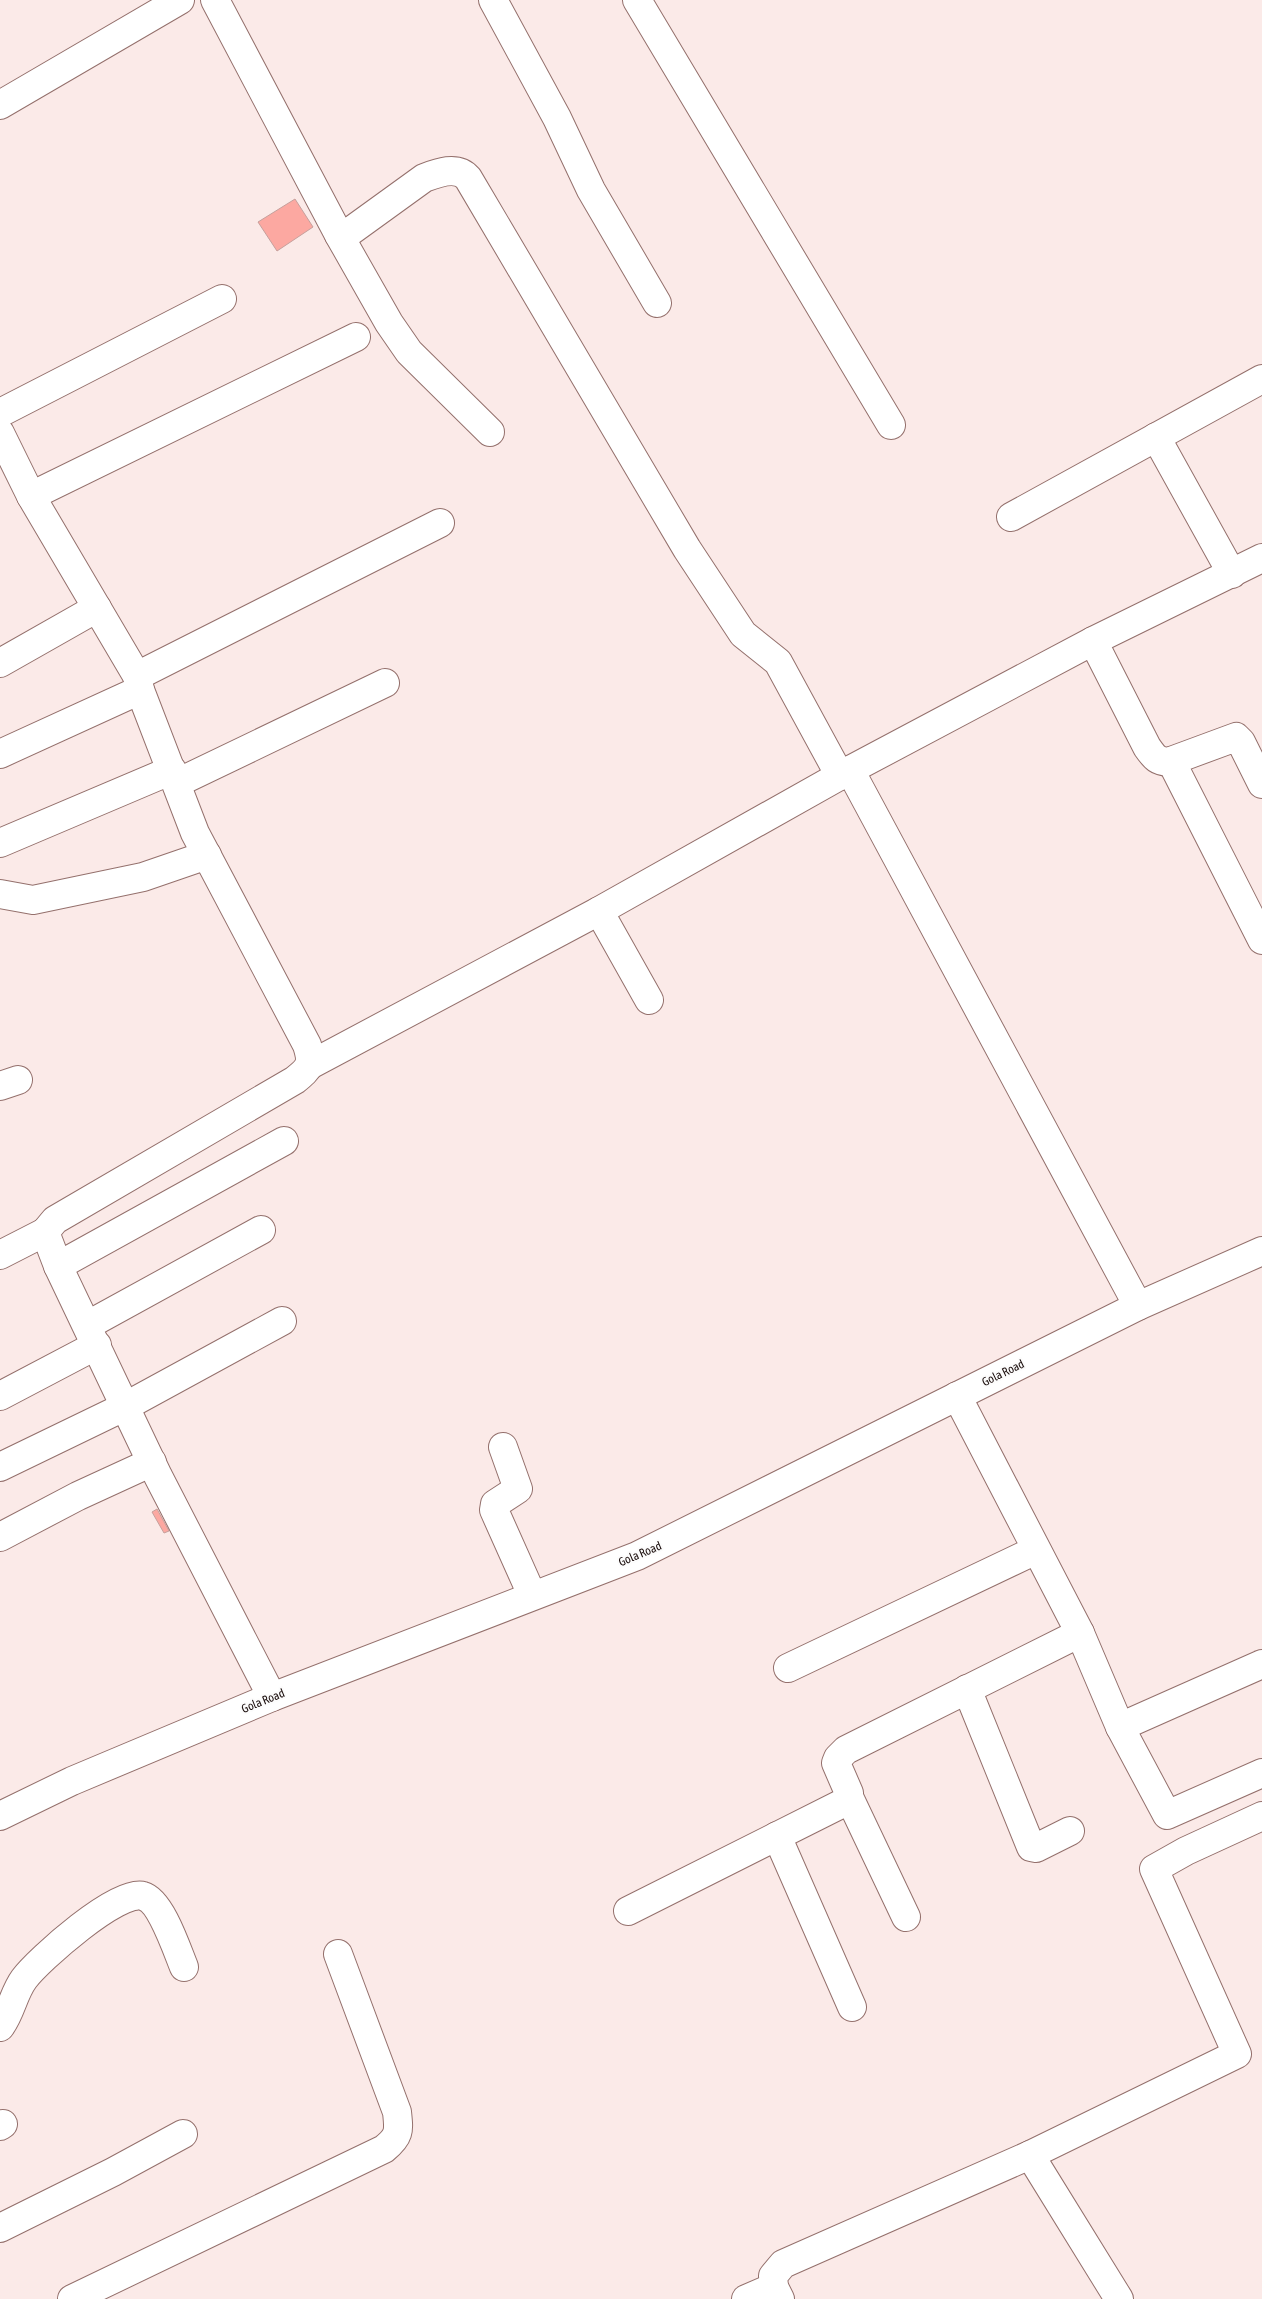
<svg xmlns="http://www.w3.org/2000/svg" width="1262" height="2299" viewBox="0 0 1262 2299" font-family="'Asap Condensed',sans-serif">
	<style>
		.building { fill: #fca8a1; stroke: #c6a09c }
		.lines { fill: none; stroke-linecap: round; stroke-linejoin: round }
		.minor-casing { stroke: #94706c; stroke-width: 30 }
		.minor { stroke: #fff; stroke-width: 28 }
		.labels { text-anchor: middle; stroke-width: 4; stroke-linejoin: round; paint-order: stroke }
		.street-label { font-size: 12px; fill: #190c0b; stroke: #fcfcfc }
	</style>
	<rect width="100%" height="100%" fill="#fbeae8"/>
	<g class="building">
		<path d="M295,199l18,28 -36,24 -19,-29z"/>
		<path d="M157,1509l12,22 -5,2 -12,-21z"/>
	</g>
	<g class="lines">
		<defs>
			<g id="minor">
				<path d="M215,0l124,235 9,-2 76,-55c13,-5 33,-13 44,0l219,371 56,85 35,28 62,114"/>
				<path d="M493,0l64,118 34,72 66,113"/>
				<path d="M637,0l254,425"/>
				<path d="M0,105l180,-105"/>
				<path d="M339,235l50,88 20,29 81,80"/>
				<path d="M0,413l222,-114"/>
				<path d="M0,433l31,63 106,180 3,14 55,143 112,212c6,19 3,23 -12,35l-240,140 -10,12 13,34 100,210 114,221"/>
				<path d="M1156,437l76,137"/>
				<path d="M31,496l325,-159"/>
				<path d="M1011,517l251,-138"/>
				<path d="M1093,641l54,106c7,10 11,16 24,14l65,-24 5,5 21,42"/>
				<path d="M0,663l97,-55"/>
				<path d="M137,676l303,-153"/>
				<path d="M0,754l140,-64"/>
				<path d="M1171,761l91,179"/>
				<path d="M850,770l288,536"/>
				<path d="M177,783l208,-100"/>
				<path d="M0,843l172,-73"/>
				<path d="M0,894l33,6 110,-23 64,-22"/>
				<path d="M599,911l50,89"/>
				<path d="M310,1065l289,-154 251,-141 243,-129 169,-83"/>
				<path d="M0,1086l18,-6"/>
				<path d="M0,1255l45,-23"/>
				<path d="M58,1266l226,-125"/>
				<path d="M88,1325l173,-95"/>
				<path d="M0,1396l97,-51"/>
				<path d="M957,1396l123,237 40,94 47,88 95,-42"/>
				<path d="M503,1447l15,42 -23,15 -1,6 38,85"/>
				<path d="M0,1467l126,-61 156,-85"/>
				<path d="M0,1537l78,-41 74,-34"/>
				<path d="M788,1668l248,-118"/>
				<path d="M967,1689l64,158 5,1 34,-17"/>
				<path d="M1120,1727l142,-63"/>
				<path d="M849,1797l57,120"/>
				<path d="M0,1816l72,-35 200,-84 365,-141 501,-250 124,-55"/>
				<path d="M777,1836l75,171"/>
				<path d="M628,1911l217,-109 4,-9 -13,-30 2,-5 8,-8 234,-117"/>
				<path d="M0,2027c11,-14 13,-33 24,-48 14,-19 95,-91 119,-83 18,5 34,54 41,71"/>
				<path d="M0,2126l3,-2"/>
				<path d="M1030,2155l89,144"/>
				<path d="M0,2228l113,-56 70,-38"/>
				<path d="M72,2299l312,-150c16,-13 15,-18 13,-37l-59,-158"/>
				<path d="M746,2299l28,-12"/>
				<path d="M780,2299l-6,-12 -1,-11 10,-12 247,-109 207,-101 -83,-185 32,-18 76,-35"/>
			</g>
		</defs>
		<use href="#minor" class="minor-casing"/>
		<use href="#minor" class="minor"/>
	</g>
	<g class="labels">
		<g class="street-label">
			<text transform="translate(1003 1373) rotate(-26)" y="4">Gola Road</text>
			<text transform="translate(640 1554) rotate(-23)" y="4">Gola Road</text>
			<text transform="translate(263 1701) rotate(-22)" y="4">Gola Road</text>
		</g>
	</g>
</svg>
